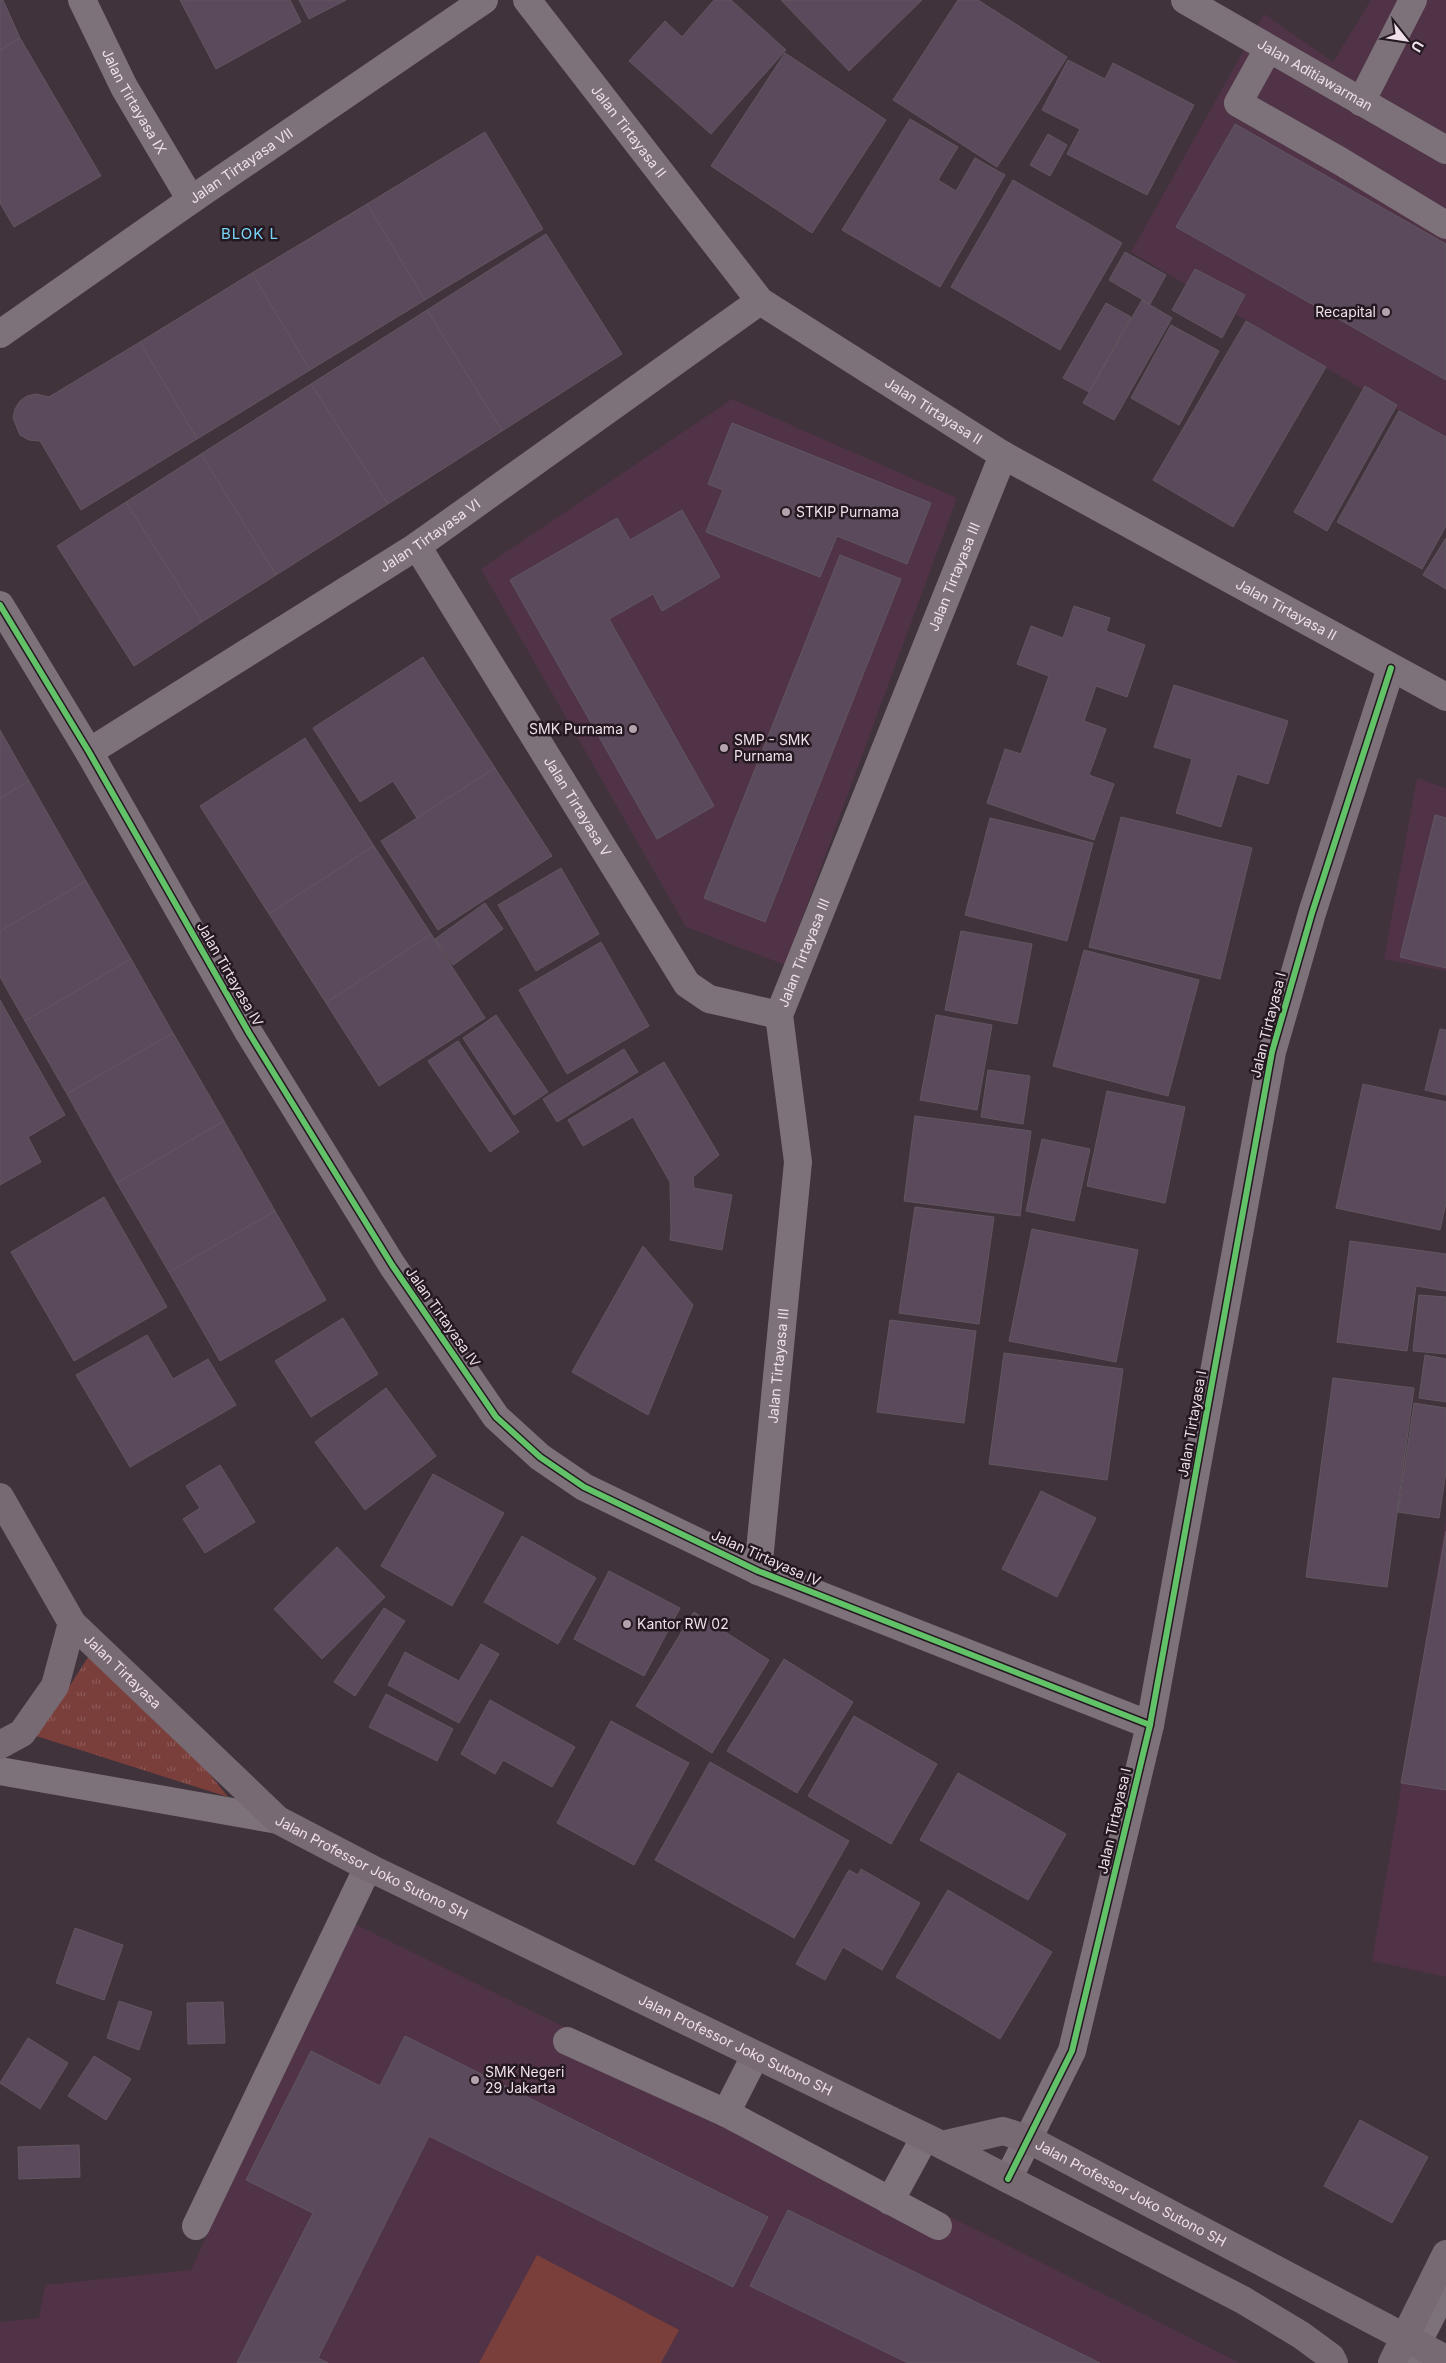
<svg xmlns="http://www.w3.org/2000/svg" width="1446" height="2363" viewBox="0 0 1446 2363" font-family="Inter,sans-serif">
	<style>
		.built { fill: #503346 }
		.green { fill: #7a3f3b }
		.park { fill: url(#park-tufts) }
		.building { fill: #5b4a5b; stroke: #615760 }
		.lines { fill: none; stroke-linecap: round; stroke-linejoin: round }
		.minor { stroke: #7d7279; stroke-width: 28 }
		.major { stroke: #776a72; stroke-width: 28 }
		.cycleway-casing { stroke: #251921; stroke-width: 9 }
		.cycleway { stroke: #61c268; stroke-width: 6 }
		.poi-dot { fill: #b2a3ac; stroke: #251921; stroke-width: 2 }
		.labels { text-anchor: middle; stroke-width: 5; stroke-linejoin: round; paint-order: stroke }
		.street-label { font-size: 14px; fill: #efdfe9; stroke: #251921 }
		.poi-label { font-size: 14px; fill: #efdfe9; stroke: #251921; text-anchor: start }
		.neighbourhood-label { font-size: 15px; letter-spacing: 1px; fill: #79d5f8; stroke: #251921 }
	</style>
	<defs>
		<pattern id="park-tufts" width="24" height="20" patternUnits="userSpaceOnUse" patternTransform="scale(1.25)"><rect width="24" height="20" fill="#7a3f3b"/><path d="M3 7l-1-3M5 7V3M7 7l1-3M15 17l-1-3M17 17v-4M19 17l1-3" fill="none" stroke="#8d5a57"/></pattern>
	</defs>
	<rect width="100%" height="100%" fill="#40333c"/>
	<g class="built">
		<path d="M1371,0h75v439l-315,-187 133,-238 69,48z"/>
		<path d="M732,399l225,99 -172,467 -99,-38 -205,-358z"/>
		<path d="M1417,778l29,10v183l-62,-12z"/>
		<path d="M1446,1518v459l-74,-16z"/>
		<path d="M351,1922l642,316 247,125h-1240v-41l39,-4 6,-33 146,-15z"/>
	</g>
	<path class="green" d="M537,2255l142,75 -18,33h-182z"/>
	<path class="park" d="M101,1637l127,160 -195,-62 36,-48z"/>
	<g class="building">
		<path d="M0,0h3l17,38 -20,12z"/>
		<path d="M180,0h110l11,22 -85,47z"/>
		<path d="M299,0h47l-37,19z"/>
		<path d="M714,0h17l55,50 -75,84 -82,-73 36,-40 17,16z"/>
		<path d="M781,0h141l-73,71z"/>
		<path d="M958,0h20l89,57 -70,110 -104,-67z"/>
		<path d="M20,38l81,138 -87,51 -14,-24v-153z"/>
		<path d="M785,53l101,67 -74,113 -101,-67z"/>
		<path d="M1068,60l37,19 8,-16 81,42 -47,90 -80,-41 13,-25 -38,-19z"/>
		<path d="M910,119l48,28 -20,33 18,11 19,-33 30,17 -65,112 -98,-57z"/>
		<path d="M1235,124l211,120v136l-270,-153z"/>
		<path d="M485,132l58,97 -118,71 -58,-96z"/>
		<path d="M1048,134l19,11 -17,31 -20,-11z"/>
		<path d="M1013,180l109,63 -62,107 -109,-63z"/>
		<path d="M367,204l58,96 -115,70 -58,-97z"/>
		<path d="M546,234l76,120 -120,77 -75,-121z"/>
		<path d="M1125,252l41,23 -16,29 -41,-24z"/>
		<path d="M1195,269l50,26 -23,43 -50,-28z"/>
		<path d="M252,273l58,97 -113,69 -57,-97z"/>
		<path d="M1142,300l30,18 -58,102 -31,-17z"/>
		<path d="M1106,303l25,14 -42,75 -26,-14z"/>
		<path d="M427,310l75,121 -114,73 -77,-120z"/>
		<path d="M1246,321l80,46 -93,160 -80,-47z"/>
		<path d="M1171,325l48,26 -40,74 -48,-27z"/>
		<path d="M140,342l57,97 -116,71 -41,-69 -11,-1 -9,-5 -7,-17 2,-9 5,-8 7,-5 9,-2 13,3z"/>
		<path d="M311,384l77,120 -112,71 -75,-121z"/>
		<path d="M1365,386l32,19 -70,126 -33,-19z"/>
		<path d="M1399,411l47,26v89l-24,43 -85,-47z"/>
		<path d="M732,423l199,80 -24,61 -70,-28 -17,41 -114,-45 17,-42 -15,-6z"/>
		<path d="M201,454l75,121 -74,47 -76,-120z"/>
		<path d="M126,502l76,120 -68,44 -77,-120z"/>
		<path d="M682,510l38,67 -58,34 -9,-17 -44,25 105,187 -57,33 -147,-259 107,-62 13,22z"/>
		<path d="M1446,538v51l-23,-14z"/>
		<path d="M840,555l61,24 -136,343 -61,-24z"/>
		<path d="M1074,606l36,12 -4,13 39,14 -18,52 -31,-11 -12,35 22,8 -17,46 25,9 -20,56 -107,-37 18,-54 16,5 28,-78 -32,-12 14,-38 32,12z"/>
		<path d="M423,657l72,111 -78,50 -24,-37 -33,21 -47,-74z"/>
		<path d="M1174,685l114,36 -20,63 -31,-10 -16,53 -45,-14 16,-54 -38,-12z"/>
		<path d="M0,730l29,51 -29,17z"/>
		<path d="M305,738l69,108 -105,68 -69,-108z"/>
		<path d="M495,768l57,88 -114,74 -57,-89z"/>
		<path d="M29,781l57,100 -86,50v-133z"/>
		<path d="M1435,815l11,3v150l-46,-11z"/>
		<path d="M1121,817l131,31 -32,131 -131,-32z"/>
		<path d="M990,818l103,25 -26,98 -102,-26z"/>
		<path d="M374,846l57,88 -105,69 -57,-89z"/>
		<path d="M561,868l38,66 -63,37 -38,-66z"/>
		<path d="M86,881l45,78 -106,62 -25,-44v-46z"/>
		<path d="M485,903l18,26 -50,36 -18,-26z"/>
		<path d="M961,931l71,13 -15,80 -72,-14z"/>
		<path d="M431,934l54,84 -106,68 -53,-83z"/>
		<path d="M601,942l48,84 -82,48 -48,-84z"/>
		<path d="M1084,950l115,30 -31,116 -115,-30z"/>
		<path d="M131,959l42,74 -106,61 -42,-73z"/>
		<path d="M0,1000l65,115 -37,22 13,25 -41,23z"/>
		<path d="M496,1015l52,77 -34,23 -51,-77z"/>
		<path d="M936,1015l56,10 -15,85 -57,-10z"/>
		<path d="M1440,1029l6,1v65l-21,-5z"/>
		<path d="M173,1033l51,88 -107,62 -50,-89z"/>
		<path d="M458,1041l61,91 -29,20 -62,-91z"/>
		<path d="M624,1049l14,23 -81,50 -14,-23z"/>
		<path d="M664,1062l55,93 -26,22 1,11 38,7 -10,55 -52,-10 1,-11 -1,-47 -37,-65 -50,29 -15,-26z"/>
		<path d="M988,1070l42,6 -7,48 -42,-7z"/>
		<path d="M1363,1084l83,18v101l-6,27 -104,-22z"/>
		<path d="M1107,1091l78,16 -20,96 -78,-17z"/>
		<path d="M915,1116l116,15 -11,85 -116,-15z"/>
		<path d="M224,1121l51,90 -106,61 -52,-89z"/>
		<path d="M1042,1139l48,10 -16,72 -48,-10z"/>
		<path d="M104,1197l63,110 -93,54 -63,-109z"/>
		<path d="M915,1207l79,10 -15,107 -80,-11z"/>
		<path d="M275,1211l51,89 -106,61 -51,-89z"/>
		<path d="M1032,1229l106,21 -22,112 -107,-21z"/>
		<path d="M1350,1241l96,13v37l-30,-5 -9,65 -70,-9z"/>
		<path d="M643,1246l50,59 -45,110 -76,-43z"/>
		<path d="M1419,1295l27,2v57l-33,-3z"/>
		<path d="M343,1318l35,56 -67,43 -36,-56z"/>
		<path d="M890,1320l86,11 -12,92 -87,-11z"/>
		<path d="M147,1335l26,44 35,-20 28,46 -106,62 -54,-92z"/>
		<path d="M1004,1353l119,16 -16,111 -118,-16z"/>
		<path d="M1425,1355l21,4v43l-27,-4z"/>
		<path d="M1333,1378l81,10 -27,199 -81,-10z"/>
		<path d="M386,1388l50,68 -71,54 -50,-68z"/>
		<path d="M1414,1403l32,5v64l-7,46 -41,-6z"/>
		<path d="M220,1465l35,57 -50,31 -22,-34 17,-11 -14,-22z"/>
		<path d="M433,1474l71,39 -52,93 -71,-40z"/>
		<path d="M1041,1491l55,27 -39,79 -55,-28z"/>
		<path d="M1446,1531v259l-45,-7z"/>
		<path d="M522,1536l74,42 -38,66 -74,-42z"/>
		<path d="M337,1547l48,50 -63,62 -48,-50z"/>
		<path d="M609,1571l71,37 -36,68 -70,-37z"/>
		<path d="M384,1608l21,13 -50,75 -21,-14z"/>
		<path d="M694,1612l75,48 -57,93 -76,-47z"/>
		<path d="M481,1644l18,10 -40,69 -71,-38 17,-33 54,29z"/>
		<path d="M784,1659l69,43 -56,91 -70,-42z"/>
		<path d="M386,1694l67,35 -16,32 -68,-34z"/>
		<path d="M490,1700l85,47 -23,40 -49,-27 -8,14 -34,-20z"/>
		<path d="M854,1716l83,48 -46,80 -83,-48z"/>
		<path d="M611,1721l78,42 -55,102 -77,-42z"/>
		<path d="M710,1762l139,79 -55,97 -139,-78z"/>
		<path d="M958,1773l108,61 -38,66 -108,-60z"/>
		<path d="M861,1869l59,34 -38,67 -39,-23 -18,33 -29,-16 53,-94 9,5z"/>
		<path d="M948,1890l104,62 -52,87 -104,-62z"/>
		<path d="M75,1928l48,17 -19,55 -48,-17z"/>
		<path d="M119,2001l33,11 -13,38 -32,-12z"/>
		<path d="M223,2002l2,41 -37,1 -1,-41z"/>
		<path d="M405,2036l363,181 -35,70 -304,-151 -111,222 10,5h-91l76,-150 -67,-33 65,-129 69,35z"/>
		<path d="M28,2038l40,25 -28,46 -40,-26z"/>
		<path d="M94,2056l37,23 -25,41 -38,-24z"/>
		<path d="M1360,2120l68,37 -36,66 -68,-37z"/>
		<path d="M79,2145l1,32 -61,2 -1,-32z"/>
		<path d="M788,2210l312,153h-192l-158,-77z"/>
	</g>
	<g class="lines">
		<g class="minor">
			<path id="s1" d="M82,0l42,87 67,113"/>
			<path id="s2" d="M527,0l233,301 243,154 443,242"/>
			<path id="s3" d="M1185,0l261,150"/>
			<path d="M1268,49l-30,54 102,58 106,64"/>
			<path d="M1361,102l52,-102"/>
			<path id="s4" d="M0,334l191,-134 293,-200"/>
			<path id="s5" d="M417,546l270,438 22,15 70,16"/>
			<path d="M0,605l89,147 160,281 143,232 104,152 44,40 44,30 174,84 392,154"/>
			<path id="s6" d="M89,752l328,-206 343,-245"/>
			<path id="s7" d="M758,1571l40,-409 -19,-147 224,-560"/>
			<path d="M0,1771l278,49"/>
			<path d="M567,2041l159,72 212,113"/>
			<path d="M726,2113l29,-57"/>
			<path d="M1008,2179l64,-128 78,-326 122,-673 40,-139 79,-245"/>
			<path d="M890,2201l35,-64"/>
			<path d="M196,2226l172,-359"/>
			<path d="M1407,2363l39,-76"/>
		</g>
		<g class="major">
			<path id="s8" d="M0,1497l72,126 206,197 90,47 574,278 301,155 58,35 30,22 3,6"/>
			<path d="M0,1745l22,-12 33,-47 17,-63"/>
			<path id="s9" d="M942,2145l61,-14 25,8 418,220"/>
			<path d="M1392,2363l54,-109"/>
		</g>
		<defs>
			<g id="cycleway">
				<path d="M0,605l89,147 160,281 143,232 104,152 44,40 44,30 174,84 392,154"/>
				<path d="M1008,2179l64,-128 78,-326 122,-673 40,-139 79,-245"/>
			</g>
		</defs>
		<use href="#cycleway" class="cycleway-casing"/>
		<use href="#cycleway" class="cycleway"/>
	</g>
	<g class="poi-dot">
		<circle cx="1386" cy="312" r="5"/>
		<circle cx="786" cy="512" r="5"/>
		<circle cx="633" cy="729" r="5"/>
		<circle cx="724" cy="748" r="5"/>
		<circle cx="627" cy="1624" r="5"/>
		<circle cx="475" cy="2080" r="5"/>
	</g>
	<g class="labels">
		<g class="street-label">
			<text dy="5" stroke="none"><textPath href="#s3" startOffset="150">Jalan Aditiawarman</textPath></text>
			<text dy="5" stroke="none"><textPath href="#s1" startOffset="114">Jalan Tirtayasa IX</textPath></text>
			<text dy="5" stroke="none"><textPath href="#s2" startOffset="166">Jalan Tirtayasa II</textPath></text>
			<text dy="5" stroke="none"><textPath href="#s4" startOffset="294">Jalan Tirtayasa VII</textPath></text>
			<text dy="5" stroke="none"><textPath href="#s2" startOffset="586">Jalan Tirtayasa II</textPath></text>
			<text dy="5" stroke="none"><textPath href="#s6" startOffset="404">Jalan Tirtayasa VI</textPath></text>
			<text dy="5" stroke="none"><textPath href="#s7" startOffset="1031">Jalan Tirtayasa III</textPath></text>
			<text dy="5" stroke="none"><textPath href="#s2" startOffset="991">Jalan Tirtayasa II</textPath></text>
			<text dy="5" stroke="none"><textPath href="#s5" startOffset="306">Jalan Tirtayasa V</textPath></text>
			<text dy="5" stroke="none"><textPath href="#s7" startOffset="626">Jalan Tirtayasa III</textPath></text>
			<text transform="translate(230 974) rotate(60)" y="5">Jalan Tirtayasa IV</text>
			<text transform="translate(1268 1025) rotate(-76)" y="5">Jalan Tirtayasa I</text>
			<text transform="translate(443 1317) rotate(55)" y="5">Jalan Tirtayasa IV</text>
			<text dy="5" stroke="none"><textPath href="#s7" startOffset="206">Jalan Tirtayasa III</textPath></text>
			<text transform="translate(1192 1424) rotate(-80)" y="5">Jalan Tirtayasa I</text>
			<text transform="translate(766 1558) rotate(24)" y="5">Jalan Tirtayasa IV</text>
			<text dy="5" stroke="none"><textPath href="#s8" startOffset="215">Jalan Tirtayasa</textPath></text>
			<text transform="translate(1114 1821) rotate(-77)" y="5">Jalan Tirtayasa I</text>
			<text dy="5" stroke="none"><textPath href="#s8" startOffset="535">Jalan Professor Joko Sutono SH</textPath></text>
			<text dy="5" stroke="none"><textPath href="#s8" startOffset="940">Jalan Professor Joko Sutono SH</textPath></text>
			<text dy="5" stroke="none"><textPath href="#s9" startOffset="205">Jalan Professor Joko Sutono SH</textPath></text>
		</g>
		<g class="poi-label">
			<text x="1376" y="317" text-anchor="end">Recapital</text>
			<text x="796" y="517">STKIP Purnama</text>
			<text x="623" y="734" text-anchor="end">SMK Purnama</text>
			<text x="734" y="745">SMP - SMK<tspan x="734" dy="16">Purnama</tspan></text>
			<text x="637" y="1629">Kantor RW 02</text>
			<text x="485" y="2077">SMK Negeri<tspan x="485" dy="16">29 Jakarta</tspan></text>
		</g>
		<g class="neighbourhood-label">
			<text x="250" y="239">BLOK L</text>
		</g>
	</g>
	<g transform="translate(1406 40) rotate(120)" stroke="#251921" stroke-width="4" paint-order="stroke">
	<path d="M0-4L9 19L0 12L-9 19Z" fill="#efdfe9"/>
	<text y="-8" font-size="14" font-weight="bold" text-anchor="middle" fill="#efdfe9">U</text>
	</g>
</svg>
